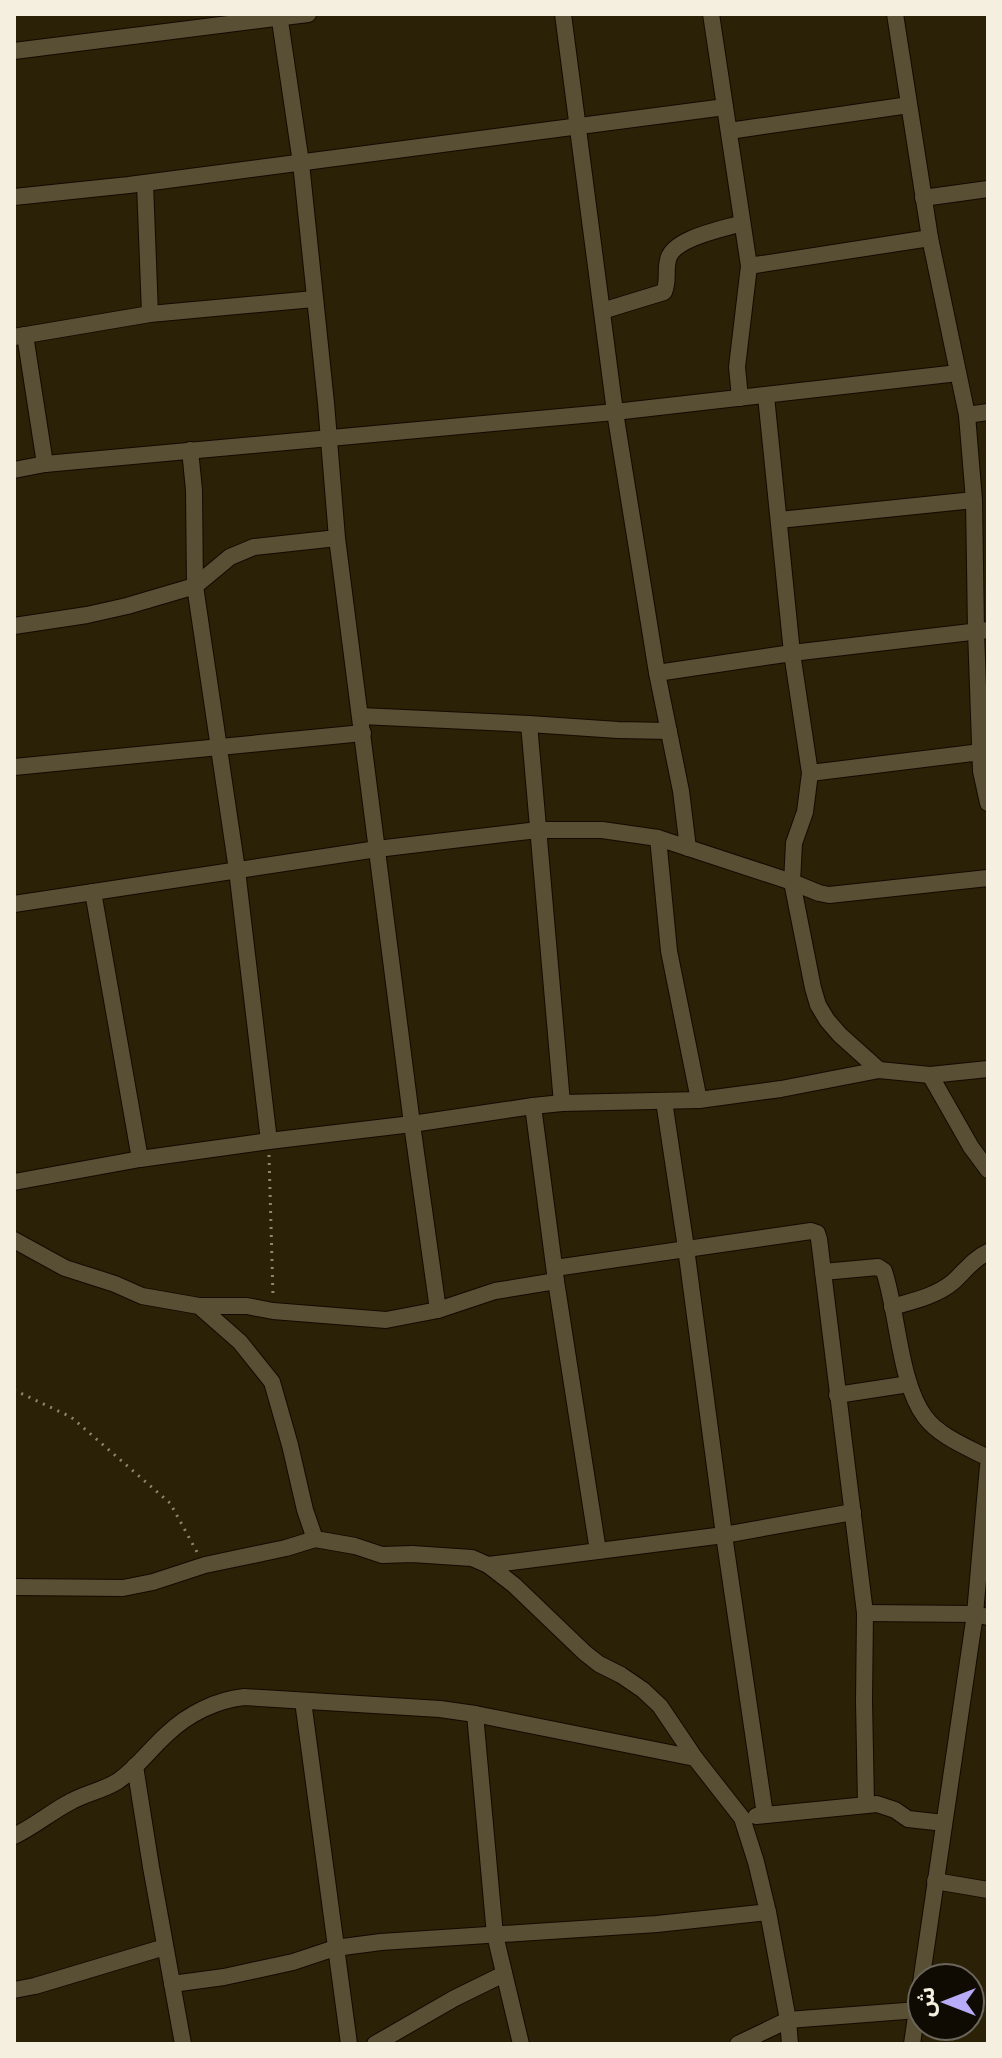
<svg xmlns="http://www.w3.org/2000/svg" width="1002" height="2058" viewBox="0 0 1002 2058" font-family="Helvetica,'Noto Sans Arabic',sans-serif">
	<style>
		.lines { fill: none; stroke-linecap: round; stroke-linejoin: round }
		.street-casing { stroke: #130a00; stroke-width: 18 }
		.path { stroke: #8e8671; stroke-width: 3; stroke-dasharray: 2 6; stroke-linecap: butt }
		.street { stroke: #594f34; stroke-width: 16 }
	</style>
	<rect width="100%" height="100%" fill="#2a2107"/>
	<g class="lines">
		<defs>
			<g id="street">
				<path d="M279,14l22,149 25,240 11,135 75,586 26,186"/>
				<path d="M563,14l52,398 42,261 24,118 7,57"/>
				<path d="M711,14l38,252 -12,101 3,31"/>
				<path d="M895,14l35,224 37,177 7,85 2,131 5,140 7,32"/>
				<path d="M14,51l294,-37"/>
				<path d="M729,131l180,-26"/>
				<path d="M145,183l5,131"/>
				<path d="M14,197l115,-12 596,-78"/>
				<path d="M923,198l65,-9"/>
				<path d="M749,266l181,-28"/>
				<path d="M602,311l62,-19c5,-11 1,-21 4,-32 4,-22 56,-31 74,-37"/>
				<path d="M25,335l20,129"/>
				<path d="M14,337l136,-23 164,-15"/>
				<path d="M766,396l26,257 18,120 -5,39 -11,31 -2,39 21,106 5,17 9,15 13,15 39,35"/>
				<path d="M967,415l21,-3"/>
				<path d="M190,450l4,40 1,96 42,284 32,271"/>
				<path d="M14,470l31,-6 570,-52 343,-39"/>
				<path d="M779,520l195,-20"/>
				<path d="M14,626l73,-11 40,-9 68,-20 35,-29 24,-10 83,-9"/>
				<path d="M657,673l135,-20 196,-23"/>
				<path d="M361,716l168,8 89,6 51,1"/>
				<path d="M529,724l33,379"/>
				<path d="M14,767l349,-34"/>
				<path d="M810,773l171,-21"/>
				<path d="M658,838l11,113 30,149"/>
				<path d="M93,892l47,267"/>
				<path d="M14,904l363,-55 161,-19h64l56,8 134,44 27,11 10,2 159,-17"/>
				<path d="M930,1075l41,72 17,23"/>
				<path d="M664,1101l22,147 38,287 41,280"/>
				<path d="M533,1106l23,175 42,270"/>
				<path d="M14,1182l126,-23 129,-18 143,-17 121,-18 29,-3 137,-3 82,-11 98,-19 51,5 58,-6"/>
				<path d="M14,1240l51,28 50,16 27,12 57,10 41,36 32,40 18,63 15,65 10,29 40,7 27,9 30,-1 60,4 16,7 26,20 71,68 14,11 22,11 22,15 17,16 35,52 47,60 14,44 12,50 20,108 2,24"/>
				<path d="M555,1268l256,-37 6,2 2,6 46,374 -1,88 2,103"/>
				<path d="M823,1272l55,-5 6,4c14,42 15,111 41,146 14,19 42,30 63,41"/>
				<path d="M199,1306h48l26,5 113,9 52,-10 57,-19 61,-10"/>
				<path d="M892,1307c21,-6 44,-11 61,-25 12,-11 20,-23 35,-30"/>
				<path d="M837,1395l72,-11"/>
				<path d="M488,1565l236,-30 129,-23"/>
				<path d="M14,1587l109,1 30,-6 52,-17 81,-17 29,-9"/>
				<path d="M865,1613l110,1 13,-148"/>
				<path d="M303,1701l46,343"/>
				<path d="M475,1714l20,221 26,109"/>
				<path d="M135,1766l16,101 32,177"/>
				<path d="M756,1816l121,-12 18,6 13,9 36,4"/>
				<path d="M14,1836c21,-10 38,-25 58,-35 15,-8 32,-11 46,-20 19,-13 32,-32 49,-47 21,-20 49,-34 77,-37l196,12 35,5 220,44"/>
				<path d="M935,1881l53,9"/>
				<path d="M172,1984l52,-7 69,-15 42,-14 46,-6 276,-18 111,-12"/>
				<path d="M14,1990l21,-4 130,-39"/>
				<path d="M375,2044l80,-46 49,-24"/>
				<path d="M738,2044l50,-24 130,-10"/>
				<path d="M912,2044l63,-430 13,3"/>
			</g>
		</defs>
		<use href="#street" class="street-casing"/>
		<g class="path">
			<path d="M269,1155l4,141"/>
			<path d="M14,1390l57,27 99,86 27,49"/>
		</g>
		<use href="#street" class="street"/>
	</g>
	<rect width="1002" height="2058" fill="none" stroke="#f5efdf" stroke-width="32"/>
	<g transform="translate(946 2002) rotate(270)"><circle r="38" fill="#0f0b03" stroke="#6b665b" stroke-width="2"/>
	<path d="M0-6L14 30L0 20L-14 30Z" fill="#b8abf7"/>
	<text y="-12" font-size="22" font-weight="bold" text-anchor="middle" fill="#f5efdf">ش</text>
	</g>
</svg>
